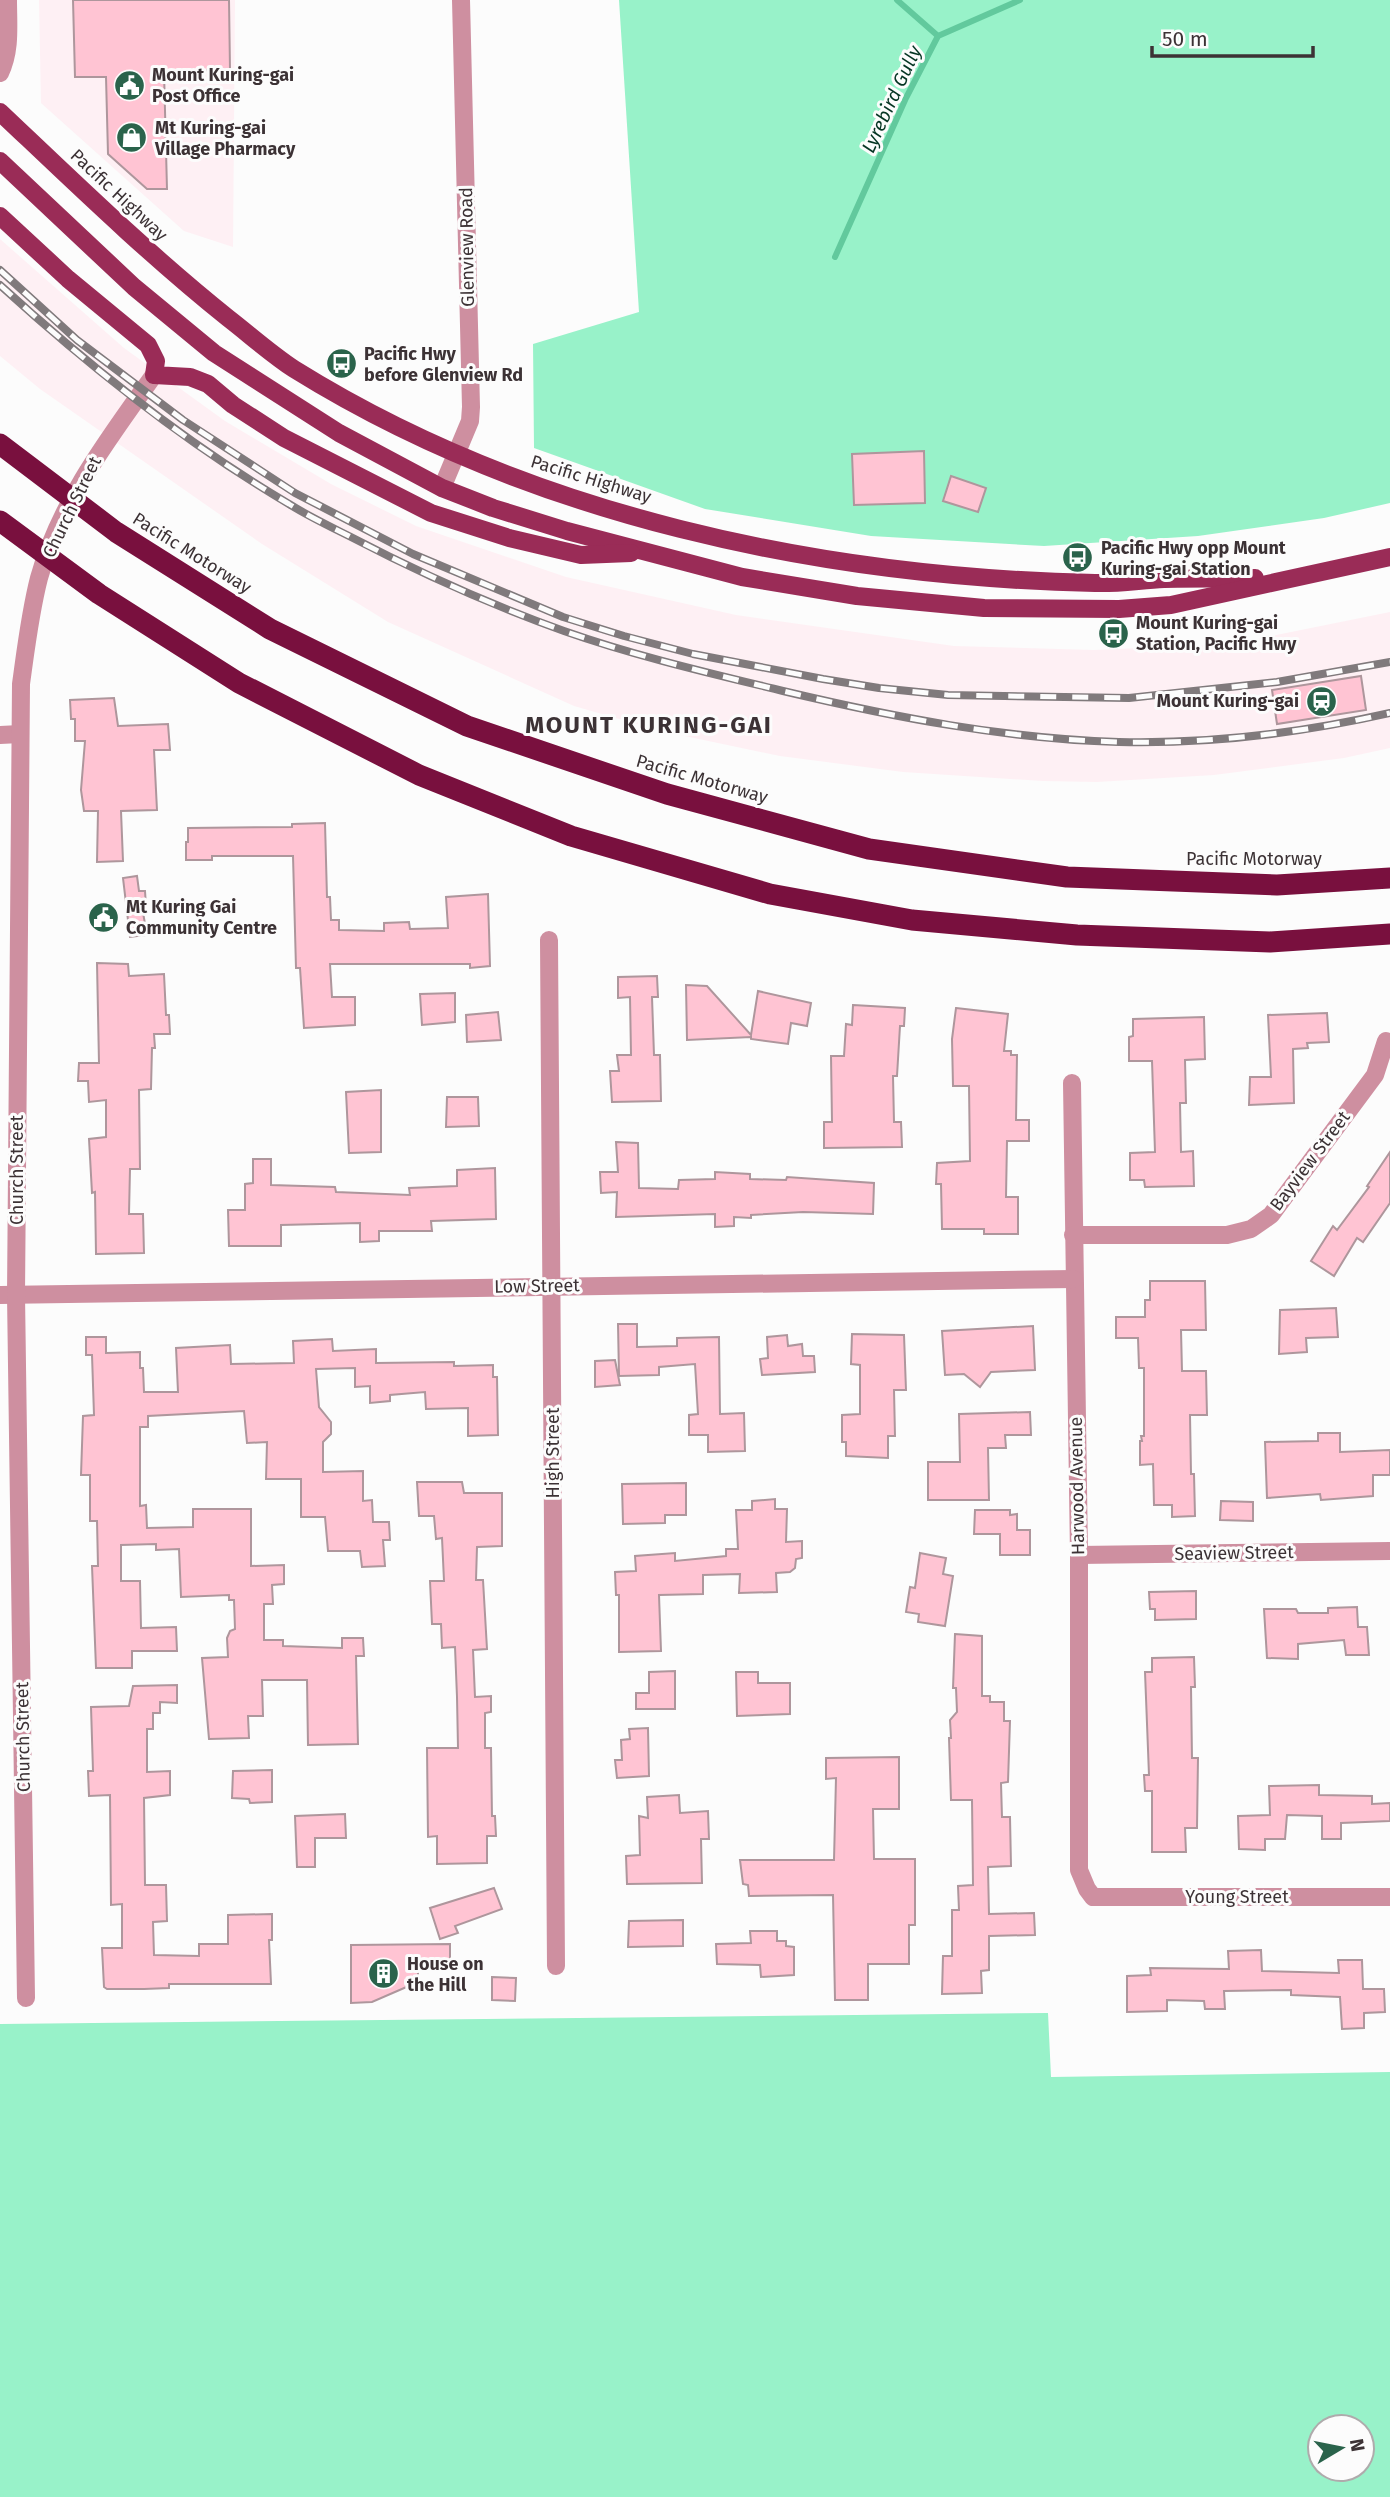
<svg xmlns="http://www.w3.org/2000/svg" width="1390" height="2497" viewBox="0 0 1390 2497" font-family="'Fira Sans',sans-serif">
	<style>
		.built { fill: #fef0f4 }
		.green { fill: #98f2c9; fill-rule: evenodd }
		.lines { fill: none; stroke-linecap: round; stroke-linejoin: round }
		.stream { stroke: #62c99d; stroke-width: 6 }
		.building { fill: #ffc4d3; stroke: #ae969c; stroke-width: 2 }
		.minor { stroke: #ce8fa0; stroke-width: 18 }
		.primary { stroke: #9a2c57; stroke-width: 18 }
		.motorway { stroke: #79103e; stroke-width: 21 }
		.rail-casing { stroke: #807a7c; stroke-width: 8 }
		.rail { stroke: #fcfcfc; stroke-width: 5; stroke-dasharray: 16; stroke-linecap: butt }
		.labels { text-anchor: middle; stroke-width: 6; stroke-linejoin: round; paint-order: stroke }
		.poi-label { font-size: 18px; font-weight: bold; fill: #3c3235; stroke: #fcfcfc; text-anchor: start }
		.street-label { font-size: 18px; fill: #3c3235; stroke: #fcfcfc }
		.water-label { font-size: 19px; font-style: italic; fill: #053523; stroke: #fcfcfc }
		.district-label { font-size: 24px; font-weight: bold; letter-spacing: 2px; fill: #3c3235; stroke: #fcfcfc }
	</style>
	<rect width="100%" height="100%" fill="#fcfcfc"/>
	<g class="built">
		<path d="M39,0h196l-2,247 -49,-16 -143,-128z"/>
		<path d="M0,239l124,109 101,73 106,63 85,42 150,51 170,38 218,31 140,4 138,-6 158,-32v136l-46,10 -130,17 -117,7 -54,-1 -140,-9 -123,-16 -119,-25 -87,-25 -186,-84 -126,-78 -222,-155 -40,-33z"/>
	</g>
	<g class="green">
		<path d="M619,0h771v503l-66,15 -126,18 -154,10 -173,-10 -166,-27 -171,-61 -1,-104 106,-32z"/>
		<path d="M1048,2013l3,64 339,-5v425h-1390v-473zM1362,2427v42h-42v-42z"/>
	</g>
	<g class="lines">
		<g class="stream">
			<path d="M897,0l41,36"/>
			<path d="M835,257l71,-159 32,-62 82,-36"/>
		</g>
	</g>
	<g class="building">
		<path d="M73,0h156l1,70 -66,1 3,118h-20l-39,-35 -2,-77h-31z"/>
		<path d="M924,451l1,52 -71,2 -2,-51z"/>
		<path d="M951,476l35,12 -8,24 -35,-11z"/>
		<path d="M1361,676l5,34 -89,14 -5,-34z"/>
		<path d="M114,698l4,28 50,-2 2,26h-16l3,60 -36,1 2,50 -26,1 1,-51h-14l-3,-21 4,-49h-10v-22h-4l-1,-19z"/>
		<path d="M325,823l2,74h3l1,23h8v10l45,1v-8l25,-1 1,7 38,-1 -2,-31 42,-3 2,72 -20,2v-4h-140l2,33h23v28l-51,3 -4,-60h-4l-3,-112h-81v4h-26v-18h2v-14l104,-1v-3z"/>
		<path d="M137,876l2,15h6l1,15 -4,1 5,28 -17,2 -7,-59z"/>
		<path d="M97,963l31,1 1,12 35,-2 2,41h3l1,19h-16l1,14h-3l-1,41 -12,1 1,79h-10l-1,45h14l1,39 -48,1 -1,-62 -3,1 -3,-54 17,-2v-37l-17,2 -1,-21h-10l1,-18h20z"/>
		<path d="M657,976l1,21h-6l2,58h6l1,46 -49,1 -2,-31h9l-2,-16h14l-1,-58 -12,1v-21z"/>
		<path d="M686,985l21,1 44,49 7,-44 53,12 -4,23 -16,-3 -3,21 -37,-5v-2l-64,3z"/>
		<path d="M455,993v29l-33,3 -2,-31z"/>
		<path d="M853,1005l52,3 -1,18h-4l-3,50h-4l1,46h7l1,25 -78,1v-26h8l-1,-66h13l2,-32 6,1z"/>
		<path d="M956,1008l52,6 -4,37h7v4h6l-1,65h13v21h-22l-1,56h12v37h-34v-5h-42l-1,-45h-5l1,-21 33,-2 -1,-75h-16l-1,-47z"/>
		<path d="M498,1012l3,28 -34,2 -1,-27z"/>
		<path d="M1327,1013l2,29 -22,1 1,5 -15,1 1,54 -45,2 1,-28h21l-3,-62z"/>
		<path d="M1204,1017l1,42 -20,1 1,43h-6l1,49 12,-1 1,35 -49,1 -1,-7h-14v-27l25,-1 -3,-91h-23v-24l4,-1v-17z"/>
		<path d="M381,1090v62l-32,1 -3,-61z"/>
		<path d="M447,1097h31l1,29 -33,1z"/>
		<path d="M616,1142l22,1 1,45 39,1 1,-9 36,-1v-7l35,2v5l36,1 1,-3 87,6 -1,31 -70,-2 -52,3v3l-17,-1v9l-19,1v-13l-99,3 1,-25 -16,1 -1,-21h18z"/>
		<path d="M1390,1152v51l-27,39 -6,-4 -23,38 -23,-15 22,-35 4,4 32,-43 -2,-1z"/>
		<path d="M253,1159h18v26l64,2 1,5 74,3 -1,-7 48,-2v-16l38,-2 1,51 -65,2 1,10h-53v10l-19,1v-19l-79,2v21h-52l-1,-36h17v-26l8,-1z"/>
		<path d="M1150,1281h55l1,49h-25l1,41h24l1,44h-17l1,59h3l1,42 -23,1v-12h-18l-1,-41 -13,1v-24h2l-1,-5h3v-68h-5l-1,-30h-22v-21h29v-17h5z"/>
		<path d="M1336,1308l2,29 -32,1 1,14 -28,2 1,-44z"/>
		<path d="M618,1324h19v23l40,-1v-8l42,-1 1,77 24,-1 1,38 -37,1v-17h-19v-20l9,-1 -3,-50 -36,3v8l-40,1z"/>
		<path d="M1033,1326l2,44 -44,2 -11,15 -16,-13 -19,1 -3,-44z"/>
		<path d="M852,1334l52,1 2,55h-12l1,46h-7v22l-42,-2v-14h-4v-27l18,-1v-49l-9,-1z"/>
		<path d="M787,1335l1,11 14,-2 1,12h11l1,16 -53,3 -2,-16 8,-1 -1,-21z"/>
		<path d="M86,1337h20v16l34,-1v16h3l1,24h34l-2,-44 54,-3 1,19 63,-1 -1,-22 39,-2 1,12 43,-2v14l78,-1v4l39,-1v12h4l1,58 -30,1v-28l-42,1 -1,-17 -35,3v6l-20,2v-17l-15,1v-19l-39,1 3,38 12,15v12l-8,8v30l40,-1v30l9,-1 1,22h16l1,18h-7l2,26 -23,1 -2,-16h-32l-3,-34h-24v-38h-35l1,-37 -20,1 -3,-32 -96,5v11h-8v79l6,-1 1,23 46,-1v-18h58v57l33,-1v19l-12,1 1,19h-9v36h19v6l59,2v-10h21l1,18h-8l2,88 -50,1 -1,-65h-45l1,36h-15l1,22 -40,1 -7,-81 26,-1 -1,-19 3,-7 5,-2 -1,-29h-5v-5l-48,2 -2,-48 -23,1v-6l-35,1v36h19l1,47 35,-1 1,24h-45v17h-36l-4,-102h6l-1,-45h-7v-46h-9l2,-59 11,-1 -2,-60h-6z"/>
		<path d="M615,1360l5,25 -25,2v-26z"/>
		<path d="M1030,1412l1,23h-26l1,13h-18l1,52h-61v-38h32l-1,-48z"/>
		<path d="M1318,1433h22v19l50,-2v25h-17v21l-52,4 -1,-6 -53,4 -2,-56 53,-1z"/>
		<path d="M417,1482h45l2,11h38v53l-25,1 -1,33h7l4,69 -14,1 2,47 16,-1v16l-6,1v35h6l1,68h3l1,20h-9v27l-50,1v-28l-9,1 -1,-89h31l-1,-51 -2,-50 -13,1 -1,-24h-9l-2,-43h14l-2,-43 -6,1 -2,-23h-15z"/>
		<path d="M686,1483v32h-21v8l-42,1 -1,-40z"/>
		<path d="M775,1499v10h12l-1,33 16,-1v17l-6,1 -1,9 -5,4 -14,1 1,19 -38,1 1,-19 -37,1v19l-44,1 2,56 -42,1v-57h-3l-1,-23 21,-1 -1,-15 40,-3v8l51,-5v-7h12l-2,-39h16v-9z"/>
		<path d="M1221,1501l32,1v19l-33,-1z"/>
		<path d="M975,1510h35v5l7,-1v16h13v25h-30v-21h-26z"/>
		<path d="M920,1553l26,5 -3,16 10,2 -8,50 -27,-4 1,-8 -13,-2 4,-25 5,1z"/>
		<path d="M1196,1591v28l-41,1v-11h-5l-1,-17z"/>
		<path d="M1357,1607l1,20h9l2,28h-23l-2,-15 -46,4v15l-31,-1 -3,-49h32l2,4h30v-5z"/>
		<path d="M955,1634l27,2v60h8v6h14v19h6l-2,61 -7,1 1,34h8l1,49 -23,1 1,47 45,-1 1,22 -46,1v34l-8,1 1,22 -40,1 1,-38h9v-46h7l-1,-24 15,-1 -1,-85h-21l-2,-62h2l-1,-18 7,-8 -1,-24h-3z"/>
		<path d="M1194,1657l1,30h-4l1,71h6l-1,70h-12l1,24h-34v-61h-7l-1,-16h5l-4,-103h7v-14z"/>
		<path d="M675,1671v38h-39v-16h13v-21z"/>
		<path d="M736,1672h22v11h32v31l-53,2z"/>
		<path d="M177,1685v18l-17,-1v11h-7v16h-6v43l23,-1v24l-26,3 1,87h21l1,36 -14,1 1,33 45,1v-12h29v-29l44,-1v26h-3l2,44h-102v4l-25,1h-37l-3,-2 -2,-39h20v-44l-11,1 -1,-110 -21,1 -1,-25h5l-2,-64 38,-1 4,-20z"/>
		<path d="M648,1728l1,48 -32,2 -2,-18h7l-1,-20 9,-1 -1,-10z"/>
		<path d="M899,1757v52h-26l1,50h41v66h-6v39h-41v36h-33l-2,-105 -84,1 -1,-11 -5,-1 -3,-24h94l2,-82 -10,1v-21z"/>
		<path d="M272,1770v32l-22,1 -1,-4 -17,-1 1,-27z"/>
		<path d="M1319,1785v10l53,1v8l18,-1v18l-49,2v16h-19v-23l-35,-1 -2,24h-20v11l-26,-1 -1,-33 32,-1 -1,-29z"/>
		<path d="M679,1795l1,18 28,-2 1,28h-8l1,44 -75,1 -1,-28 14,-1 -1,-39 9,2 -1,-21z"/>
		<path d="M345,1814l1,24h-31v29h-18l-2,-51z"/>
		<path d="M494,1888l8,21 -47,17 3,7 -18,6 -10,-31z"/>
		<path d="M683,1920v26l-55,1 1,-26z"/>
		<path d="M750,1931h27v10h9v5l8,1v28l-33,2 -1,-12 -43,-1 -1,-20 35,-1z"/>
		<path d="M450,1944v21h-32v17l-46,20 -21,1v-58z"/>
		<path d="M1261,1950l1,21 77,2 -1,-13h24l1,29h21l1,23 -21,1v15l-22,1 -2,-32 -49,-2v-5l-67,1 1,18h-20l-1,-8 -37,-1v11l-40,1v-36l24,-1 -1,-7 79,1 -1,-18z"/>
		<path d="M492,1977l24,1 -1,23 -23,-1z"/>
	</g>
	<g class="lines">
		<g class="minor">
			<path d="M0,73c11,-23 8,-47 8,-73"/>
			<path d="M442,488l28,-67 1,-14 -10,-407"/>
			<path d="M0,735l20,-1"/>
			<path d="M549,940l7,1026"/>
			<path d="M1072,1083l7,472v315l8,19 6,8h297"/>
			<path d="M1073,1235h154l24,-6 20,-14 104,-140 11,-34"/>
			<path d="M0,1295l1074,-16"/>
			<path d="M1079,1555l311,-4"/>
			<path d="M26,1998l-10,-703 5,-611c5,-36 9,-71 18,-106 21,-76 70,-140 115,-203"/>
		</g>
		<g class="primary">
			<path d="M0,112c74,70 148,142 228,206 22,17 43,36 66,51 236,147 526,208 801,214 23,1 46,-3 69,-4 30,-1 61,0 91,-1"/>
			<path d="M0,161l134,126 80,66 125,80 103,55 51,20 74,23 175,46 115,19 127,12 135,1 52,-4 219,-48"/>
			<path d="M0,216l68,63 80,66 8,16 -2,14 36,2 18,7 25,21 51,33 147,75 78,25 72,17 50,-2"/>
		</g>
		<g class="motorway">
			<path d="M0,444l116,88 154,97 197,97 200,68 202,55 198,28 210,8 113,-7"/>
			<path d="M0,521l99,73 140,89 180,92 152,61 199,58 142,26 165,15 193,7 120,-8"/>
		</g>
		<defs>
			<g id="rail">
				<path d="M0,270l77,70 106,80 112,73 118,61 150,63 61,19 69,18 130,25 56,9 69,7 181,3 148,-16 113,-20"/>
				<path d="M0,285c90,82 184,157 289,219 19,12 40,22 60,32 69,36 142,69 215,95 71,25 145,42 219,60 110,26 223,48 336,51 90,2 183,-9 271,-29"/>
			</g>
		</defs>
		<use href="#rail" class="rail-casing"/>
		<use href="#rail" class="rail"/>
	</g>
	<defs>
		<symbol id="civic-disc" viewBox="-11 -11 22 22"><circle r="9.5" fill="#2a634b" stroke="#fcfcfc"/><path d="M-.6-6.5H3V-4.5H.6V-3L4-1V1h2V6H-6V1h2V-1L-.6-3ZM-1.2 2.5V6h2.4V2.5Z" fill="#fff"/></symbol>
		<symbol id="shop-disc" viewBox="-11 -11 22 22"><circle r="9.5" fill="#2a634b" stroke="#fcfcfc"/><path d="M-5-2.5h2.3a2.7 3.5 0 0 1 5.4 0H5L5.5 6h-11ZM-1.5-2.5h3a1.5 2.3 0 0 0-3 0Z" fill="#fff"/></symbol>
		<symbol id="bus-disc" viewBox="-11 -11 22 22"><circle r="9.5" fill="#2a634b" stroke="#fcfcfc"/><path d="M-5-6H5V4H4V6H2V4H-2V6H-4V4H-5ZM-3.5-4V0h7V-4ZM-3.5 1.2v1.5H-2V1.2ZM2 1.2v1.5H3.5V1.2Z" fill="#fff"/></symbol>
		<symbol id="station-disc" viewBox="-11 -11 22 22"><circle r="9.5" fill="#2a634b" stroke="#fcfcfc"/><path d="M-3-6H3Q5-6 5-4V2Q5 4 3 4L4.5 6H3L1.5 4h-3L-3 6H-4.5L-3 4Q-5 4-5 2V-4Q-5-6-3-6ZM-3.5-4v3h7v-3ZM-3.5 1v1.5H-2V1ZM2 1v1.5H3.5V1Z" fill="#fff"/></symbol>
		<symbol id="building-disc" viewBox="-11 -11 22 22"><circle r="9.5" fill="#2a634b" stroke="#fcfcfc"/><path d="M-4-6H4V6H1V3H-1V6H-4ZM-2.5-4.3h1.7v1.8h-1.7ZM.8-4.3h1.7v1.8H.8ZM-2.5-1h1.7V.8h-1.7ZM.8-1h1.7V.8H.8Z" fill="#fff"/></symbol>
	</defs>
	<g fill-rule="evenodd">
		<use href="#civic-disc" x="112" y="68" width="35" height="35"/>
		<use href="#shop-disc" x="114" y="120" width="35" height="35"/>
		<use href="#bus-disc" x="324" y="346" width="35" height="35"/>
		<use href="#bus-disc" x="1060" y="540" width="35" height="35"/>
		<use href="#bus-disc" x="1096" y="616" width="35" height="35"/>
		<use href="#station-disc" x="1304" y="684" width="35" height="35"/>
		<use href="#civic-disc" x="86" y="900" width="35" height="35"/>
		<use href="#building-disc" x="366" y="1956" width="35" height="35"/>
	</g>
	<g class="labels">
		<g class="poi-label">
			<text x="152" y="81">Mount Kuring-gai<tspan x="152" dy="21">Post Office</tspan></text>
			<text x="155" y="134">Mt Kuring-gai<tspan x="155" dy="21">Village Pharmacy</tspan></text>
			<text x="364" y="360">Pacific Hwy<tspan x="364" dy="21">before Glenview Rd</tspan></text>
			<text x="1101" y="554">Pacific Hwy opp Mount<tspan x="1101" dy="21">Kuring-gai Station</tspan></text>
			<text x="1136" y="629">Mount Kuring-gai<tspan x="1136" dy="21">Station, Pacific Hwy</tspan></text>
			<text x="1299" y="707" text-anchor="end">Mount Kuring-gai</text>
			<text x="126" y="913">Mt Kuring Gai<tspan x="126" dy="21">Community Centre</tspan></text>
			<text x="407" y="1970">House on<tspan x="407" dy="21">the Hill</tspan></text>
		</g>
		<g class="street-label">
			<text transform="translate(119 195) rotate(43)" y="6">Pacific Highway</text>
			<text transform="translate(467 247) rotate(-91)" y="6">Glenview Road</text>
			<text transform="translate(591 479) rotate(17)" y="6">Pacific Highway</text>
			<text transform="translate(72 507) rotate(-64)" y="6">Church Street</text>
			<text transform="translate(192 553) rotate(32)" y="6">Pacific Motorway</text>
			<text transform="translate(702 779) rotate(16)" y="6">Pacific Motorway</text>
			<text x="1254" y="865">Pacific Motorway</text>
			<text transform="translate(1310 1161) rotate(-53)" y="6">Bayview Street</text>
			<text transform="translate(17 1170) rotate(-90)" y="6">Church Street</text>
			<text transform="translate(537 1286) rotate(-1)" y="6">Low Street</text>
			<text transform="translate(553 1453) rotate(-90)" y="6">High Street</text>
			<text transform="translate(1077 1486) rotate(-91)" y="6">Harwood Avenue</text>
			<text transform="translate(1234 1553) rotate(-1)" y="6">Seaview Street</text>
			<text transform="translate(23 1737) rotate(-91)" y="6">Church Street</text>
			<text x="1237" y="1903">Young Street</text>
		</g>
		<g class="water-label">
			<text transform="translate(891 99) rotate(-65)" y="7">Lyrebird Gully</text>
		</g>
		<g class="district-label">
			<text x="649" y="733">MOUNT KURING-GAI</text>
		</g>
	</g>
	<g transform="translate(1341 2448) rotate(80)"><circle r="33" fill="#fcfcfc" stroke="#afabac" stroke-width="2"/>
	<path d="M0-5L12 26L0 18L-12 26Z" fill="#2a634b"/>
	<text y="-10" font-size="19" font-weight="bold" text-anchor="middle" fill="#3c3235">N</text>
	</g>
	<path d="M1152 46v10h161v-10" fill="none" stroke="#3c3235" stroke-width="3.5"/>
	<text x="1162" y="46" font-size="21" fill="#3c3235" stroke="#fcfcfc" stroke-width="5" paint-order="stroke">50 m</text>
</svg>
